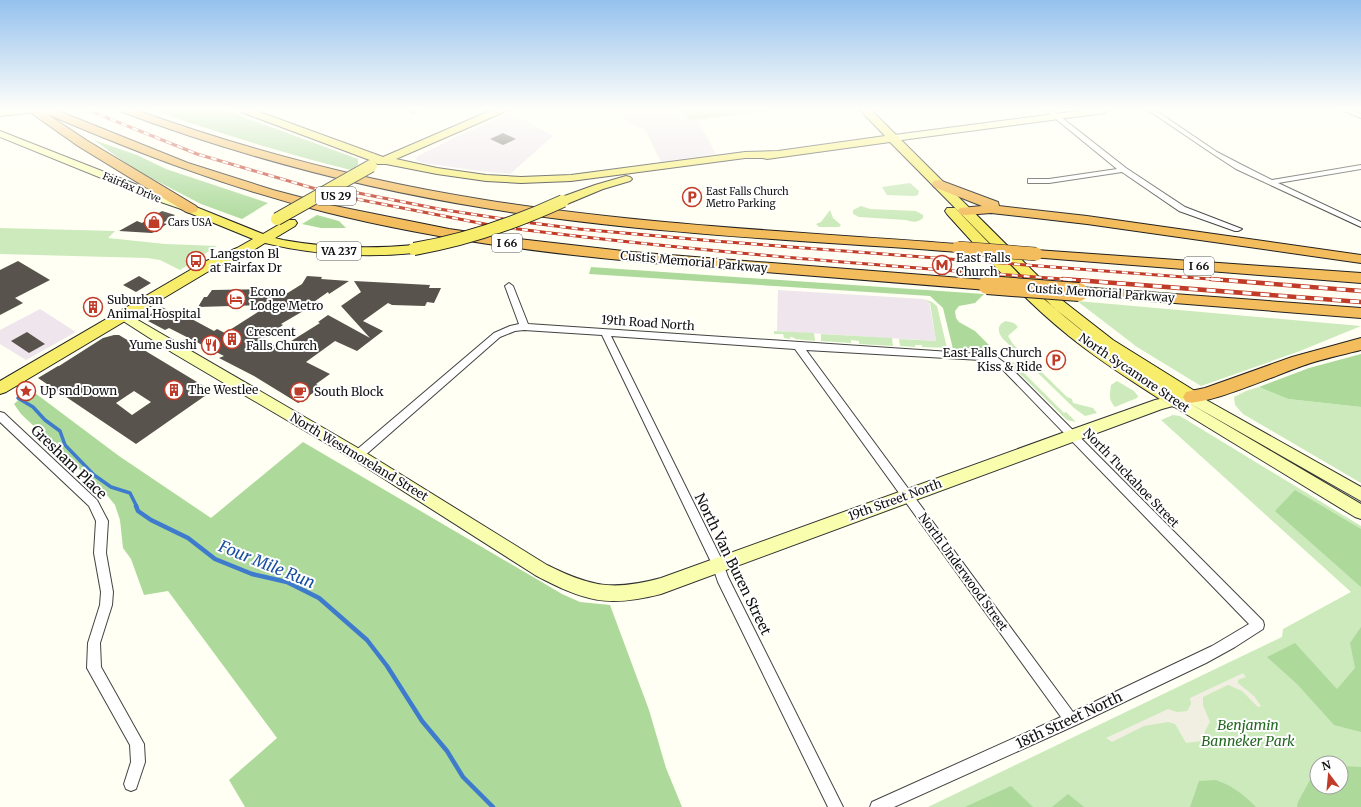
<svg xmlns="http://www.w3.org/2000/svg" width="1361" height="807" viewBox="0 0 1361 807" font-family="Merriweather,serif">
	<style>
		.industrial { fill: #eee5ed }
		.green { fill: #cceabc; fill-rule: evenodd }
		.forest { fill: #adda9b }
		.plaza { fill: #f0efe1 }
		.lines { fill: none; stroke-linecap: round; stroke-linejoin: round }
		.stream-far1 { stroke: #3f7bcc; stroke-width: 3.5 }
		.stream { stroke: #3f7bcc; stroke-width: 4.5 }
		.building { fill: #58534c; fill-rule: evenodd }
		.street-casing { stroke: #434343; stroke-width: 2 }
		.secondary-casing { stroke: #323232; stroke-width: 2 }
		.primary-casing { stroke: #212121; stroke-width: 2 }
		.highway-casing { stroke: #212121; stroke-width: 2 }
		.street { fill: #fff; fill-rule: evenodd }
		.secondary { fill: #f9feaf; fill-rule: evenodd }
		.primary { fill: #f7ed6b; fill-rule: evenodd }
		.highway { fill: #f3bc5d; fill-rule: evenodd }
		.rail-far1-casing { stroke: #c03b28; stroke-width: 3 }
		.rail-casing { stroke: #c03b28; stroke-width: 4.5 }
		.rail-far1 { stroke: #fff; stroke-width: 2; stroke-dasharray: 6; stroke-linecap: butt }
		.rail { stroke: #fff; stroke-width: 3; stroke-dasharray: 9; stroke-linecap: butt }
		.primary-bridge-casing { stroke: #212121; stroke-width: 14; stroke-linecap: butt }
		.highway-bridge-far1-casing { stroke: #212121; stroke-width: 14; stroke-linecap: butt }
		.highway-bridge-casing { stroke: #212121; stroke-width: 20; stroke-linecap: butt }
		.primary-bridge { stroke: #f7ed6b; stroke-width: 12 }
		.highway-bridge-far1 { stroke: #f3bc5d; stroke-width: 13 }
		.highway-bridge { stroke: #f3bc5d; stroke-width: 18 }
		.labels { text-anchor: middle; stroke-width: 4; stroke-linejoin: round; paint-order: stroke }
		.far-street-label { font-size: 10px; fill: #101010; stroke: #fff }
		.far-poi-label { font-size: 10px; fill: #101010; stroke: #fff; text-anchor: start }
		.shield { fill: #fff; stroke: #585858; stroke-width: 1 }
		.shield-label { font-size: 11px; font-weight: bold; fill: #101010 }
		.poi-label { font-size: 12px; fill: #101010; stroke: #fff; text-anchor: start }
		.street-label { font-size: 12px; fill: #101010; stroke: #fff }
		.near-street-label { font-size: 14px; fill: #101010; stroke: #fff }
		.near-park-label { font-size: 14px; font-style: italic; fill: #226820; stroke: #fff }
		.near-water-label { font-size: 16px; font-style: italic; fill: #194ea2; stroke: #fff }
	</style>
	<rect width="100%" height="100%" fill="#fffff3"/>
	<g class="industrial">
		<path d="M603,110h86l21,9 -12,2 18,33 -55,8 -17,-35 -4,1z"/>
		<path d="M511,113l42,23 -43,38 -30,-3 -57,-8 -6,-2 -1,-3 2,-2 40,-20z"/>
		<path d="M778,290l145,9 6,3 7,39 -159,-10z"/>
		<path d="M40,309l36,23 -50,28 -26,-16v-14z"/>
	</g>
	<g class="green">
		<path d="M910,183l9,8 -1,4 -4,1 -27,-1 -5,-8z"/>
		<path d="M861,206l9,3 46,2 7,4v3c-6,5 -10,4 -17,2l-47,-3 -6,-3v-4z"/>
		<path d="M830,210l3,8 8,7 -2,2h-20l-3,-3 5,-2z"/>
		<path d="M0,228l115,3 -7,7 57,6 52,2 -37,24 -20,-10 -13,-2 -147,-4z"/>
		<path d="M924,299l8,3 5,4 10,42 -25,-1v-2h-7v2l-15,-1 -1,-7 37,2 -6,-38z"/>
		<path d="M1077,301l284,25 -61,25 -99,35 -64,-39z"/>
		<path d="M1006,321l8,2 4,4 -10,9 5,8 54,53 5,2 1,4 20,5 4,5 -12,3 -11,-8 -71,-69c-6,-7 -6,-15 3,-18z"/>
		<path d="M774,331l40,2 1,8 -20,-2v-1l-5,-1v2l-6,-1 -1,-4h-9z"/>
		<path d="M821,334l71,4 1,8 -34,-2v-3l-8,-1v3l-30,-2z"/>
		<path d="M1013,362l51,51 2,-1 10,10 -9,-2 -57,-56z"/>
		<path d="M1117,381l17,10 4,5 -1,2 -22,9c-7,-7 -5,-14 -4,-22z"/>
		<path d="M1259,387l29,12 73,8v76l-118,-69 -8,-9 -1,-8 12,-6z"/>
		<path d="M1173,415l7,1 181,110v281h-433l354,-170 1,-8 68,-37 -190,-172zM1317,763h24v24h-24z"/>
	</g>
	<g class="forest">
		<path d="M153,110h72l133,49v6l-7,5c-68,-17 -133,-37 -198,-60z"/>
		<path d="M680,110h100l-90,10 -6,-8z"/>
		<path d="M94,140l43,15 29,14 102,34 -26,16 -41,-15 -67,-35z"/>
		<path d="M317,215l22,6 7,7h-25l-19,-4z"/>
		<path d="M591,267l393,27 -9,9 -16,3 -4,5 1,7 3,4 16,9 24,24 -17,-4 -29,-2 -10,-41 -13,-12 -341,-22z"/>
		<path d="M1361,354v53l-73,-8 -29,-12 50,-19z"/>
		<path d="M35,393l84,63 92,62 92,-76 259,152 18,8 30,3 39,105 17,58 16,39h-437l-16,-27 48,-42 -109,-147 -24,4 -13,-36 -8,-11 -3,-28 -5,-15 -9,-11 -85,-80 -7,-10 10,-9z"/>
		<path d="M1295,490l66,39v58l-86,-76z"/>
		<path d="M1361,627v105l-27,-7 -37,-41 -30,-27 28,-14 42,46 18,-21 -5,-25z"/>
		<path d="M1341,766l20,1v40h-64l1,-5 13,-24 6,-3v12h24z"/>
		<path d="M1216,780c17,6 28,15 40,27h-66l9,-26z"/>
		<path d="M1011,786l22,21h-68z"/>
		<path d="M1068,794l16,13h-32z"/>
	</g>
	<path class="plaza" d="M1243,673l3,4 -8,3v3l16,13 7,10 -3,1 -16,-16 -14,-6 -25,12v8l7,17 -5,9v5l-3,2v3l-16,2 -11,-19 -7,-2 -24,4 -32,16 -6,-4 62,-29 9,3 10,-1 4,-7 -1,-6z"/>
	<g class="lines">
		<path class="stream-far1" d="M18,398l15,9 12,13 15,11 5,14 29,30 17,12 19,6 7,14"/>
		<path class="stream" d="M136,506l2,5 13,9 37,18 27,21 37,15 35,8 32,16 48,42 20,26 35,55 25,30 16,26 30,30"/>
	</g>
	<g class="building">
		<path d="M503,133l13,6 -13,6 -13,-6z"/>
		<path d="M162,211l13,4 -12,8 4,1 -15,9 -33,-2 18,-10 5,2z"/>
		<path d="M18,261l32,19 -35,18 8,5 -23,12v-45z"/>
		<path d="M139,276l12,7 -15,9 -13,-7z"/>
		<path d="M307,276l15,1 -1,2 28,2 -20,13 -1,-2 -20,14 2,1 -29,17 2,1 -21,14 18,9 40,-25 -2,-1 10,-7 42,23 -29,-32 20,-14 -7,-11 76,4 -1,3h12l-7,15 -7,-1 -2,4 -33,-1 -4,-2 -25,18 20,10 -26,20 -22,-10 -29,21 24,12 -14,10 5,3 -19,14 -4,2 -44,-27 -35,-18 5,-2 -55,-28 -4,2 -17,-9 5,-2 -6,-3 15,-9 22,12 4,-2 26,14 3,-2 8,4 44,-28 -71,2 6,-10h3l5,-7 63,-1 11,5 16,-10z"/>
		<path d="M27,332l18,12 -16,9 -18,-12z"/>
		<path d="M114,335h5l93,56 -76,53 -98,-66 20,-12h1l44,-28zM134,391l17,11 -19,13 -16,-12z"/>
	</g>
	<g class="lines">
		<defs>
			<g id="street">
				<path d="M408,110h7l1,1 -3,2z"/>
				<path d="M1045,110h7l74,58 59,39 57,22 -4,2h-3l-56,-20 -57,-39 -73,11h-21v-4h21l68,-10z"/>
				<path d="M1148,110h7l62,42 25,13 30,15 89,-15v4l-83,14 83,39v5l-125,-58 -23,-15z"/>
				<path d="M1342,110h8l11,4v4z"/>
				<path d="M509,283l4,3 15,38 453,30 17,4 11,8 254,255 1,4 -1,4 -28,18 -29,16 -130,62 -182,82h-24l2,-5 189,-85 -266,-368 -184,-13 111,224 6,17 115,230h-15l-110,-225 -6,-18 -110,-229 -78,-5 -9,1 -15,6 -138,121 -4,1 -4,-1 -1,-3 1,-3 140,-119 16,-7 9,-2 -14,-38zM806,350l175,10 11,3 11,7 246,254 -37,22 -139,66z"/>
				<path d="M0,412l4,1 93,87 11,21 -2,32 7,39 -1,13 -12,38 1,24 43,77 1,18 -9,27 -5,2 -5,-2 -2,-5 7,-22 -1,-17 -43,-77 1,-25 12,-38 1,-13 -7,-39 2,-32 -7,-15 -89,-84z"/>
			</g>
			<g id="secondary">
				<path d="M0,110h31l-4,3 -27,3z"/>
				<path d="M1086,110h22l-4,3 -210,28 -5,-3 5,-3z"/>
				<path d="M0,131l191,75 1,2 -5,3 -29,-10 -158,-64z"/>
				<path d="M124,312l239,139 184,114c44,22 66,26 114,13l415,-150 79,-28 37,-8 169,95v14l-172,-98 172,101v15l-6,-2 -182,-111 -11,3 -501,185c-54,14 -77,7 -126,-19l-182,-116 -180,-106 -53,-34 -2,-3 2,-3z"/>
			</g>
			<g id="primary">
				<path d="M240,110h14l129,47 109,-47h13l-1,2 -108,47 41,9 49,7 35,2 50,-2 174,-23 33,-1 107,-15 -25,-26h11l192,191 50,39 85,53 2,4 -2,4 -6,2 -11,-5 2,3 -2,4 -6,2 -6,-2c-34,-22 -68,-43 -100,-69 -45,-36 -84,-80 -122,-122l-2,-3 2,-3h8l81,84c19,17 38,33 58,48l-41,-33 -163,-165 -123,17 -4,-1h-18l-174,23 -50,2 -35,-2 -49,-7 -51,-10h-9l-2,-2 -134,-50z"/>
				<path d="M626,176l4,1 2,2 -2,2 -27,8 -36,15h-8l-2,-3 2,-3 36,-13z"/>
				<path d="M191,205l72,29 24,-14h8l2,3 -2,3 -20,12 8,2c44,8 87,9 131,5l5,1 1,3 -1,3 -5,1c-51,5 -99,2 -149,-10l-18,11 -33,14 -208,124 -6,2v-13l204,-119 33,-14 16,-9 -66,-27 -2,-3 2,-3z"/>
			</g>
			<g id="highway">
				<path d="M27,110h29l132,53 85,27 57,15 119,24 61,9 122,14 355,28 5,2 3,3 -3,3 -5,2c-82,-7 -164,-13 -246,-20 -140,-10 -280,-24 -416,-58 -96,-24 -187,-59 -278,-98l39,26 110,66 2,3 -2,3 -5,1 -5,-1 -108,-66z"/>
				<path d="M120,110h16c114,41 230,71 349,90 157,25 315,32 473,44l5,1 2,3 -2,3 -5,1c-158,-12 -316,-18 -473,-44 -124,-20 -245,-52 -363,-96z"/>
				<path d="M939,180l59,22 1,4 88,10 274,39v8l-274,-39 -96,-11 -26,2 -5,-1 -2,-3 2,-3 22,-2 -48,-19 -2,-3 2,-3z"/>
				<path d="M1036,250l325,23v10l-330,-26 -2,-3 2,-3z"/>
				<path d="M1079,287l282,21v10l-287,-23 -3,-3 3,-3z"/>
				<path d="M1361,338v12c-20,5 -40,9 -59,16 -23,8 -98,41 -116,36l-3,-5 3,-5 19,-4 87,-31z"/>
			</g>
		</defs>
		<use href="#street" class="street-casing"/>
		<use href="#secondary" class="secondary-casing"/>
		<use href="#primary" class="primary-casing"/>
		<use href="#highway" class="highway-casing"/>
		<use href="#street" class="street"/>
		<use href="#secondary" class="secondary"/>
		<use href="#primary" class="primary"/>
		<use href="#highway" class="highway"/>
		<defs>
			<g id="rail-far1">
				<path d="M88,110l109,44 119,35"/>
				<path d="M353,192l86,17 71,11"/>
				<path d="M346,197l149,29"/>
				<path d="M524,222l55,7 135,12 509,39"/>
				<path d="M510,228c188,24 377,38 566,52"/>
			</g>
			<g id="rail">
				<path d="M1063,279l298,23"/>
				<path d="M1211,279l150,12"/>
			</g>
		</defs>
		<use href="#rail-far1" class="rail-far1-casing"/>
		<use href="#rail" class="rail-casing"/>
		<use href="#rail-far1" class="rail-far1"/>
		<use href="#rail" class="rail"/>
		<defs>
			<g id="primary-bridge">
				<path d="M277,219l94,-53"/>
				<path d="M414,249c53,-9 101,-26 149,-48"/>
			</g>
			<path id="highway-bridge-far1" d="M958,248l78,6"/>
			<path id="highway-bridge" d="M987,285l92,7"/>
		</defs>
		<use href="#primary-bridge" class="primary-bridge-casing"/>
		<use href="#highway-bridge-far1" class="highway-bridge-far1-casing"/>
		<use href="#highway-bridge" class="highway-bridge-casing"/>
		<use href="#primary-bridge" class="primary-bridge"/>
		<use href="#highway-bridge-far1" class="highway-bridge-far1"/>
		<use href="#highway-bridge" class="highway-bridge"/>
	</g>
	<linearGradient id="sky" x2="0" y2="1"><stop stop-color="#95c1ee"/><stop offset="0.49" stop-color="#fffffa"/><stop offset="1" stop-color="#fffffa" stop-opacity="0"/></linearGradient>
	<rect width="1361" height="223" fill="url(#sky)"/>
	<defs>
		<symbol id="parking-ring" viewBox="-11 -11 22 22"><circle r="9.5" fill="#fff" stroke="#c03b28" stroke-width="1.5"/><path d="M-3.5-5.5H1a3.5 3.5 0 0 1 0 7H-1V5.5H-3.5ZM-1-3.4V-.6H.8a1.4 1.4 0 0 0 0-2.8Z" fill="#c03b28"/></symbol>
		<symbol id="shop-ring" viewBox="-11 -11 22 22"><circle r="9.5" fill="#fff" stroke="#c03b28" stroke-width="1.5"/><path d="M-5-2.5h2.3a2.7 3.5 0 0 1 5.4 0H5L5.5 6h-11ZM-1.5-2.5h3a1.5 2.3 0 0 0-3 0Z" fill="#c03b28"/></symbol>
		<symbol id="bus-ring" viewBox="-11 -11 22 22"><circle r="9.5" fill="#fff" stroke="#c03b28" stroke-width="1.5"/><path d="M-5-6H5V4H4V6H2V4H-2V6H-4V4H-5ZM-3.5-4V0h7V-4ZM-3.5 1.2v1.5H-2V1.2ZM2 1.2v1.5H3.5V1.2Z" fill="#c03b28"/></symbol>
		<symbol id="metro-ring" viewBox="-11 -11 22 22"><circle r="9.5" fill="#fff" stroke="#c03b28" stroke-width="1.5"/><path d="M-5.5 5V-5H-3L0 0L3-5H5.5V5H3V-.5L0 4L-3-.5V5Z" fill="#c03b28"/></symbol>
		<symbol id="hotel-ring" viewBox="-11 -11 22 22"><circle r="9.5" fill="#fff" stroke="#c03b28" stroke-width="1.5"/><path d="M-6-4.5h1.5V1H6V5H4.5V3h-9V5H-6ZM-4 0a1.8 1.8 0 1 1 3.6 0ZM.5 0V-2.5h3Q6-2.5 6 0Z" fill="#c03b28"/></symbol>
		<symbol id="building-ring" viewBox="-11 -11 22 22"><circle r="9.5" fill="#fff" stroke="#c03b28" stroke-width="1.5"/><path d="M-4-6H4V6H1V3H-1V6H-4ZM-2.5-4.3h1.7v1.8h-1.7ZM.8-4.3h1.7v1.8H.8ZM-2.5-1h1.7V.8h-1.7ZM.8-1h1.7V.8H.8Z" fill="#c03b28"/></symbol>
		<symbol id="restaurant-ring" viewBox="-11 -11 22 22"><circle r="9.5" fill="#fff" stroke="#c03b28" stroke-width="1.5"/><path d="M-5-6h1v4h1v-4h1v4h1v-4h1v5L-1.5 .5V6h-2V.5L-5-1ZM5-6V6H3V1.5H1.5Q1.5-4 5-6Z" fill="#c03b28"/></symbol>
		<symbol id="sight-ring" viewBox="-11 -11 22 22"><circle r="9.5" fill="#fff" stroke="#c03b28" stroke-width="1.5"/><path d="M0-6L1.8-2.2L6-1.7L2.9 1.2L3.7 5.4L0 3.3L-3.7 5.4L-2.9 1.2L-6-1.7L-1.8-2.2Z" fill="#c03b28"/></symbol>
		<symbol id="cafe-ring" viewBox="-11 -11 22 22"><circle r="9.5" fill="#fff" stroke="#c03b28" stroke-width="1.5"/><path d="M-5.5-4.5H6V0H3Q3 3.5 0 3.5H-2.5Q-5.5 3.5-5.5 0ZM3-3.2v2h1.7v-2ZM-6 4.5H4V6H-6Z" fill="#c03b28"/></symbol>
	</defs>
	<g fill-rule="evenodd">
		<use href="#parking-ring" x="681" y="186" width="22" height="22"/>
		<use href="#shop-ring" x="143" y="211" width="22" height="22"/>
		<use href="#bus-ring" x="185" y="250" width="22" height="22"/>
		<use href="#metro-ring" x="931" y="254" width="22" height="22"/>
		<use href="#hotel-ring" x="225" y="288" width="22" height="22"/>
		<use href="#building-ring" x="82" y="296" width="22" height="22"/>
		<use href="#building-ring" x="221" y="328" width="22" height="22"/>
		<use href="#restaurant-ring" x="200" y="334" width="22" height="22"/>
		<use href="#parking-ring" x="1045" y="349" width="22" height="22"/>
		<use href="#building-ring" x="163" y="379" width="22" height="22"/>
		<use href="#sight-ring" x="15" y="380" width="22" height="22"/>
		<use href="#cafe-ring" x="289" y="381" width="22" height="22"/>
	</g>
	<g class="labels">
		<g class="far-street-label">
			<text transform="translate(132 187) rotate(23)" y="4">Fairfax Drive</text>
		</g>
		<g class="far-poi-label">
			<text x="706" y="195">East Falls Church<tspan x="706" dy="12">Metro Parking</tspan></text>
			<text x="168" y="226">Cars USA</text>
		</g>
		<g class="shield">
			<rect x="316" y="187" width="40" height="18" rx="3"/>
			<rect x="492" y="234" width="30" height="18" rx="3"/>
			<rect x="317" y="242" width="44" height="18" rx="3"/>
			<rect x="1184" y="257" width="30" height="18" rx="3"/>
		</g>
		<g class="shield-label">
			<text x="336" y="200">US 29</text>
			<text x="507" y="247">I 66</text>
			<text x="339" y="255">VA 237</text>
			<text x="1199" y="270">I 66</text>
		</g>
		<g class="poi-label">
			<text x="210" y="258">Langston Bl<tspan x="210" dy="14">at Fairfax Dr</tspan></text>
			<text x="956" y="262">East Falls<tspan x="956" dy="14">Church</tspan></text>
			<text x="250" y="296">Econo<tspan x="250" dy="14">Lodge Metro</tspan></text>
			<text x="107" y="304">Suburban<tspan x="107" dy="14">Animal Hospital</tspan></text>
			<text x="246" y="336">Crescent<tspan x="246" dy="14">Falls Church</tspan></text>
			<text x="197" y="349" text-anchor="end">Yume Sushi</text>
			<text x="1042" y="357" text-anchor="end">East Falls Church<tspan x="1042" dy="14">Kiss &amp; Ride</tspan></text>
			<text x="188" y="394">The Westlee</text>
			<text x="40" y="395">Up snd Down</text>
			<text x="314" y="396">South Block</text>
		</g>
		<g class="street-label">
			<text transform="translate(694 262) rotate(5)" y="4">Custis Memorial Parkway</text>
			<text transform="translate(1101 293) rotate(4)" y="4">Custis Memorial Parkway</text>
			<text transform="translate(648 323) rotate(4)" y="4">19th Road North</text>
			<text transform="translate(1134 373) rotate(34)" y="4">North Sycamore Street</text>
			<text transform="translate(359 457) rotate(31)" y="4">North Westmoreland Street</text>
			<text transform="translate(1131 478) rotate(46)" y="4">North Tuckahoe Street</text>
			<text transform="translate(895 500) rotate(-20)" y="4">19th Street North</text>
			<text transform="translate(963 572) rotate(54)" y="4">North Underwood Street</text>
		</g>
		<g class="near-street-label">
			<text transform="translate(69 462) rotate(44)" y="5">Gresham Place</text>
			<text transform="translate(733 564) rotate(64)" y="5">North Van Buren Street</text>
			<text transform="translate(1069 720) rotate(-25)" y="5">18th Street North</text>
		</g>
		<g class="near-park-label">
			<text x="1248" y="730">Benjamin<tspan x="1248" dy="16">Banneker Park</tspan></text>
		</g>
		<g class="near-water-label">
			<text transform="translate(267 564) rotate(22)" y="6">Four Mile Run</text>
		</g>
	</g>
	<g transform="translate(1329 775) rotate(344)"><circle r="19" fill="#ffffff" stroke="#9f9f9f"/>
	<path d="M0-3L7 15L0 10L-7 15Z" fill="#c03b28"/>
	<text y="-6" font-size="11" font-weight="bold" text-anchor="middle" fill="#101010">N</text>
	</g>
</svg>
